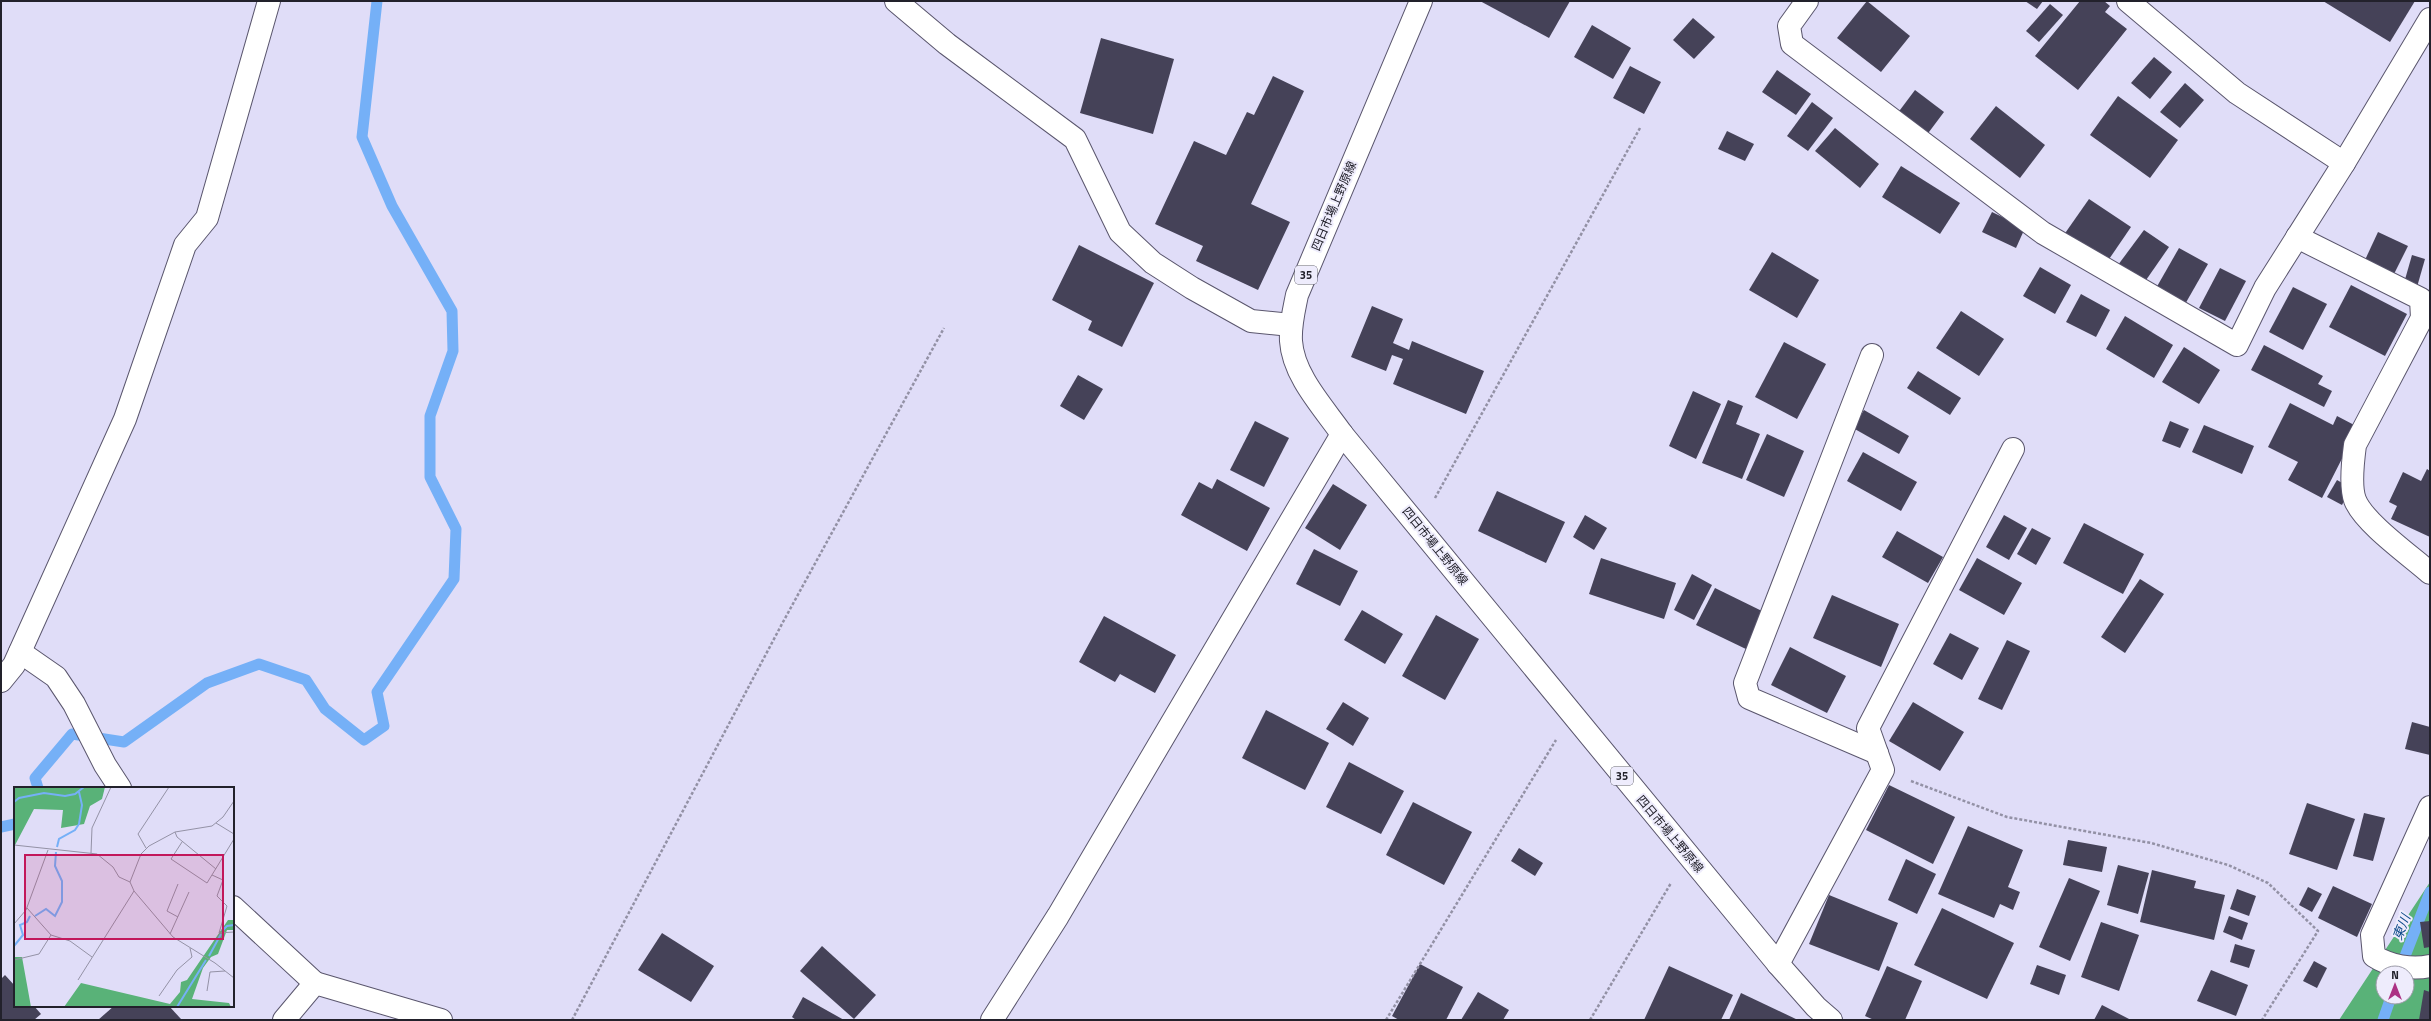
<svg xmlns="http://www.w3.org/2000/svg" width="2431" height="1021" viewBox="0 0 2431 1021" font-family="'Titillium Web','Noto Sans JP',sans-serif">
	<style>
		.forest { fill: #59b278; fill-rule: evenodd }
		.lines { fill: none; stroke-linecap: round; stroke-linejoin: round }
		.stream { stroke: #75b0f7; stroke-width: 11 }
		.building { fill: #454258 }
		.minor-casing { stroke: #5a566d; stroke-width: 24 }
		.major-casing { stroke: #5a566d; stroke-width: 24 }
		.path { stroke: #9391a5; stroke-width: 2.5; stroke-dasharray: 3 2; stroke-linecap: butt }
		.minor { stroke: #fff; stroke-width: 22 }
		.major { stroke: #fff; stroke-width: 22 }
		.labels { text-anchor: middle; stroke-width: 4; stroke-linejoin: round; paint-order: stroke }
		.shield { fill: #eeecfc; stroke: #5f5e6a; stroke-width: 1 }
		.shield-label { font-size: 11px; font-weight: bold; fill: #22212b }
		.street-label { font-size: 12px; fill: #22212b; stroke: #eeecfc }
		.water-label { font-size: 13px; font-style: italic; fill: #0f4c8b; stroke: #eeecfc }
		.inset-river { fill: none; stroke: #75b0f7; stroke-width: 2 }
		.inset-road { fill: none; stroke: #9492a6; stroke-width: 1 }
		.view { fill: #c2185b; fill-opacity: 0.15; stroke: #c2185b; stroke-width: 2 }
		.inset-edge { fill: none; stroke: #22212b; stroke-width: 2 }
	</style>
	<rect width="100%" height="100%" fill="#e0ddf8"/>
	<path class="forest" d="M2430,882v138h-91zM2383,973h24v24h-24z"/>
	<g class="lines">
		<g class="stream">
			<path d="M38,788l-3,-10 37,-44 52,8 83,-59 52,-19 47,16 19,29 39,31 20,-14 -7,-34 77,-113 2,-50 -26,-52v-61l23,-65 -1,-40 -60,-105 -30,-69 15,-136"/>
			<path d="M1,827l14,-3"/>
			<path d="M2400,969l30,-77"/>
			<path d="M2383,1020l8,-23"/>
		</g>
	</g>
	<g class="building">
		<path d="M1480,1h90l-21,37z"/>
		<path d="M1867,1l43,35 -29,36 -44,-34z"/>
		<path d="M2025,1h18l-6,8z"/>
		<path d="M2080,1h24l6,5 -5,6 22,17 -49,61 -43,-34z"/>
		<path d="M2323,1h92l-25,41z"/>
		<path d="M2050,4l13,11 -24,27 -13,-11z"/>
		<path d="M1693,18l22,19 -21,22 -21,-19z"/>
		<path d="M1592,25l39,23 -18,31 -39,-22z"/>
		<path d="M1101,38l73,21 -21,75 -73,-21z"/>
		<path d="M2154,57l18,15 -22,27 -19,-16z"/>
		<path d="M1630,66l31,16 -17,32 -31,-16z"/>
		<path d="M1777,70l34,24 -15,21 -34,-23z"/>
		<path d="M1273,76l31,15 -53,113 39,18 -32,68 -62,-29 7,-15 -48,-22 39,-83 32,14 21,-43 7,3z"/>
		<path d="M2185,83l19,17 -24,28 -20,-16z"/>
		<path d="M1915,90l29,22 -21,28 -29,-22z"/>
		<path d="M2118,96l60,44 -28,38 -60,-43z"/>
		<path d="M1812,102l21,16 -25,33 -21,-15z"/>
		<path d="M1996,106l49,39 -25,33 -50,-39z"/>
		<path d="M1835,128l44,36 -19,24 -45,-37z"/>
		<path d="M1727,131l27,13 -9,17 -27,-12z"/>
		<path d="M1901,166l59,37 -20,31 -58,-37z"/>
		<path d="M2089,199l42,28 -28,41 -42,-29z"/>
		<path d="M1992,212l33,16 -9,20 -34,-16z"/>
		<path d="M2144,230l25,17 -25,36 -26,-18z"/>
		<path d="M2378,232l30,14 -14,28 -29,-14z"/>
		<path d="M1079,245l75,38 -32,64 -34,-17 4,-9 -40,-21z"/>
		<path d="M2179,248l29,16 -24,42 -29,-16z"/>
		<path d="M1772,252l47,28 -22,38 -48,-28z"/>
		<path d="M2412,255l13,4 -8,28 -13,-4z"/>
		<path d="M2040,267l31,18 -16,29 -32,-18z"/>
		<path d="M2220,268l26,13 -21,40 -26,-13z"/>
		<path d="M2351,285l56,29 -22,42 -56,-29z"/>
		<path d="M2293,287l34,17 -24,46 -34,-18z"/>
		<path d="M2081,294l29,16 -14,27 -30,-15z"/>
		<path d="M1372,306l31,13 -10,24 16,7 3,-9 72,30 -18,43 -73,-30 10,-25 -11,-4 -6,16 -35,-14z"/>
		<path d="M1961,311l43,28 -25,37 -43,-28z"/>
		<path d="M2125,316l48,29 -19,33 -48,-29z"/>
		<path d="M1784,342l42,22 -29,55 -42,-22z"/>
		<path d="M2264,345l59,31 -5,8 14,7 -8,16 -73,-37z"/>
		<path d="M2184,347l36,23 -21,34 -37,-22z"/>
		<path d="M1918,371l43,27 -11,17 -43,-27z"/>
		<path d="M1078,375l25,14 -19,31 -24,-14z"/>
		<path d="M1693,391l28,13 -25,55 -27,-13z"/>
		<path d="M1728,400l15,6 -7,18 24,10 -18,45 -40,-16z"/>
		<path d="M2290,403l43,22 4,-9 21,11 -36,71 -34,-18 10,-18 -30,-15z"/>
		<path d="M1864,410l45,26 -10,18 -46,-26z"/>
		<path d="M1255,421l34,17 -25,49 -34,-17z"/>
		<path d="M2170,421l19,8 -9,19 -18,-7z"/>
		<path d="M2204,425l50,21 -12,28 -50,-22z"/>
		<path d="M1767,434l37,17 -20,46 -38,-17z"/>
		<path d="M1863,452l54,30 -16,29 -54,-30z"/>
		<path d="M2427,469l3,2v66l-39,-18 6,-13 -8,-4 14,-30 18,9z"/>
		<path d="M1217,479l53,29 -23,43 -66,-36 18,-33 13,7z"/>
		<path d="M2337,480l14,8 -9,17 -15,-8z"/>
		<path d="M1333,484l34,21 -27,45 -35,-22z"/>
		<path d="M1497,491l68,31 -19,41 -68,-32z"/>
		<path d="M1585,515l22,13 -13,22 -21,-13z"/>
		<path d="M2004,515l23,13 -18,32 -23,-13z"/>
		<path d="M2084,523l60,31 -21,40 -60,-31z"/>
		<path d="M2032,528l19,10 -15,27 -19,-11z"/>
		<path d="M1897,531l46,26 -15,26 -46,-26z"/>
		<path d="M1314,549l44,22 -18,35 -44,-22z"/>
		<path d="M1601,558l75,25 -12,36 -75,-25z"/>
		<path d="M1977,558l45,25 -18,32 -45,-25z"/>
		<path d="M1692,574l20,11 -18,35 -20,-10z"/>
		<path d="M2140,579l24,15 -39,59 -24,-16z"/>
		<path d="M1715,588l51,25 -18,37 -52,-25z"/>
		<path d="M1832,595l67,29 -18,43 -68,-29z"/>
		<path d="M1362,610l41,24 -18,30 -41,-24z"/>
		<path d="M1436,615l43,24 -34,61 -43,-24z"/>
		<path d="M1104,616l72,39 -21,38 -35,-19 -5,8 -36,-20z"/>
		<path d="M1950,633l29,15 -17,32 -29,-16z"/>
		<path d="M2007,640l23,11 -28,59 -24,-11z"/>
		<path d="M1790,647l56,29 -19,37 -56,-28z"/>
		<path d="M1343,702l26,16 -16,28 -27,-17z"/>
		<path d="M1913,702l51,30 -24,39 -51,-30z"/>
		<path d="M1266,710l63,33 -24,47 -63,-32z"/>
		<path d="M2412,722l18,5v28l-25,-6z"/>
		<path d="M1349,762l55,29 -23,43 -55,-27z"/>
		<path d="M1889,785l66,32 -22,47 -67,-34z"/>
		<path d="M1413,802l59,30 -28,53 -58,-30z"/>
		<path d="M2307,803l48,16 -18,51 -48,-16z"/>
		<path d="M2364,813l21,5 -12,43 -20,-5z"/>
		<path d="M1968,826l55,24 -15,37 12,5 -7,18 -13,-6 -6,14 -56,-24z"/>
		<path d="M2068,840l39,7 -5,25 -39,-7z"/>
		<path d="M1519,848l24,15 -8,13 -24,-15z"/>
		<path d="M1906,859l30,15 -19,40 -29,-14z"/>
		<path d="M2118,865l31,8 -11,41 -31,-9z"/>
		<path d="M2152,870l44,11 -2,7 31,7 -11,45 -74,-18z"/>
		<path d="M2069,878l31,13 -30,70 -31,-14z"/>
		<path d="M2333,886l39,18 -15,33 -39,-19z"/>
		<path d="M2308,887l14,7 -10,18 -13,-7z"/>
		<path d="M2237,889l19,7 -7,20 -19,-7z"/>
		<path d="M1829,895l69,28 -19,48 -70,-27z"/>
		<path d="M1942,908l72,35 -27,56 -73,-34z"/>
		<path d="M2229,916l19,7 -6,17 -19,-8z"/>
		<path d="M2430,921v26l-6,1 -4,-26z"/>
		<path d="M2101,922l38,13 -20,56 -38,-14z"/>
		<path d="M662,933l52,33 -23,36 -53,-32z"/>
		<path d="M2235,944l20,6 -6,18 -19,-6z"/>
		<path d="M822,946l54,49 -22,24 -54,-48z"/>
		<path d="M2314,961l13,7 -10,20 -14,-7z"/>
		<path d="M1420,964l43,23 -17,33h-47l-7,-4z"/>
		<path d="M2037,965l29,10 -7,20 -29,-11z"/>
		<path d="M1669,966l64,29 -12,25h-77z"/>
		<path d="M1887,966l35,15 -17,39h-31l-9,-4z"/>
		<path d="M2211,970l37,15 -12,31 -39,-15z"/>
		<path d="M5,975l10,11v20h19l7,8 -7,6h-33v-41z"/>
		<path d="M2424,990l6,2v28h-11z"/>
		<path d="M1478,992l31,18 -6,10h-42z"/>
		<path d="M1741,993l57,27h-69z"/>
		<path d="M803,997l41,23h-48l-4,-3z"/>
		<path d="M2102,1005l29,15h-37z"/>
		<path d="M114,1006h55l12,13 -83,1z"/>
	</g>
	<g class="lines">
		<defs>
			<g id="minor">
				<path d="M896,1l51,43 128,95 45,93 33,31 39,25 59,33 40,4"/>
				<path d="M1807,1l-18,25 3,18 251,189 194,112 28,-57 79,-125 86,-144"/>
				<path d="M2128,1l109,92 107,70"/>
				<path d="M2297,237l124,62 1,19 -67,127c-2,15 -5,42 0,55 9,23 56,56 75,73"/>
				<path d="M1872,355l-127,328 4,15 128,55"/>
				<path d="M20,652l36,25 18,27 31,61 15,23"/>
				<path d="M1,681l13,-16 111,-246 60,-174 22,-27 62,-217"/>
				<path d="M2430,807l-58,128 2,21c15,10 38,14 56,10"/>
				<path d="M233,907l82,76"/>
				<path d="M1778,964l105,-194 -15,-42 145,-279"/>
				<path d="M284,1020l31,-37 126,37"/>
				<path d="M992,1020l66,-104 284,-482"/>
			</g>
			<path id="major" d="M1421,1l-124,294c-3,15 -7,30 -6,46 2,34 32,66 51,93l436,530 38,43 15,13"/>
		</defs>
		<use href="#minor" class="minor-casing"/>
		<use href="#major" class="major-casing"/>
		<g class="path">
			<path d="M1435,498l205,-370"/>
			<path d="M1911,781l96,36 144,26 77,22 40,18 50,48 -56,89"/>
			<path d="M572,1020l211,-398 161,-294"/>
			<path d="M1386,1020l170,-280"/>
			<path d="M1590,1020l81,-137"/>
		</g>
		<use href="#minor" class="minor"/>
		<use href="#major" class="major"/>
	</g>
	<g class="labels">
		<g class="shield">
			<rect x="1295" y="266" width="22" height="18" rx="3"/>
			<rect x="1611" y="767" width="22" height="18" rx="3"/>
		</g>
		<g class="shield-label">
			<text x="1306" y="279">35</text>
			<text x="1622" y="780">35</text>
		</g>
		<g class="street-label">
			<text transform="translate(1334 206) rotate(-67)" y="4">四日市場上野原線</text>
			<text transform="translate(1435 546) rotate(51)" y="4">四日市場上野原線</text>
			<text transform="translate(1670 834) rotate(50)" y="4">四日市場上野原線</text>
		</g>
		<g class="water-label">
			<text transform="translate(2401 927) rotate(-69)" y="5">東川</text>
		</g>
	</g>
	<g transform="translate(14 787)">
		<rect width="220" height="220" fill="#e0ddf8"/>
		<path d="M0,0h91l-3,12 -12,7 -6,18 -23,4 2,-18 -29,-1 -20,38zM214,133h6v10h-7l-9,24 -7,3 -8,11 -11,31 37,4 2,4h-167l17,-24 89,21 10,-12 1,-10 6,-2zM0,170h8l9,50h-17z" fill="#59b278"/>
		<path class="inset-river" d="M0,15l5,-4 25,-5 21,3 10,-2 9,-7M43,60l2,-8 16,-9 4,-6 3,-19 -3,-13M21,129l11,-7 9,7 7,-14v-21l-7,-15 1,-14M208,144l5,-5 7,-1M0,159l9,-11 -3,-10 7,-3 3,-6M195,169l12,-22M163,220l29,-47"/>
		<path class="inset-road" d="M220,14l-11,16 -11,9 -37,6 -26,14 -8,8 -11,28 4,9 39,46 42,26 19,15M202,36l18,11M161,45l2,5 39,32M168,55l-11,17 36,24 27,-44M0,58l83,9 16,13 6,10 11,5M132,61l-8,-14 31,-47M77,66l1,-25 19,-41M198,88l11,5 -6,16 10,10 -8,27 15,-1M164,97l-11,27 11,6M13,121l24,27M0,137l12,-14 22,-60M156,147l19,-42M0,173l25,-6 12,-19 19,6 22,16M64,193l56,-89M193,204l3,-19 15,-1M145,209l18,-26 15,-13 -2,-9"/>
		<path class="view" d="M11,68h198v84h-198z"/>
		<rect width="220" height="220" class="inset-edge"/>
	</g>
	<rect width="2431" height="1021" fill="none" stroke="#22212b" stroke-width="4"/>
	<g transform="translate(2395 985)"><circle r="19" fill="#eeecfc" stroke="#9c9ba8"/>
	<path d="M0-3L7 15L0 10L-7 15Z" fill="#ac3184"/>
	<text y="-6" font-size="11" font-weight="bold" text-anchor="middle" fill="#22212b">N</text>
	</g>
</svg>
